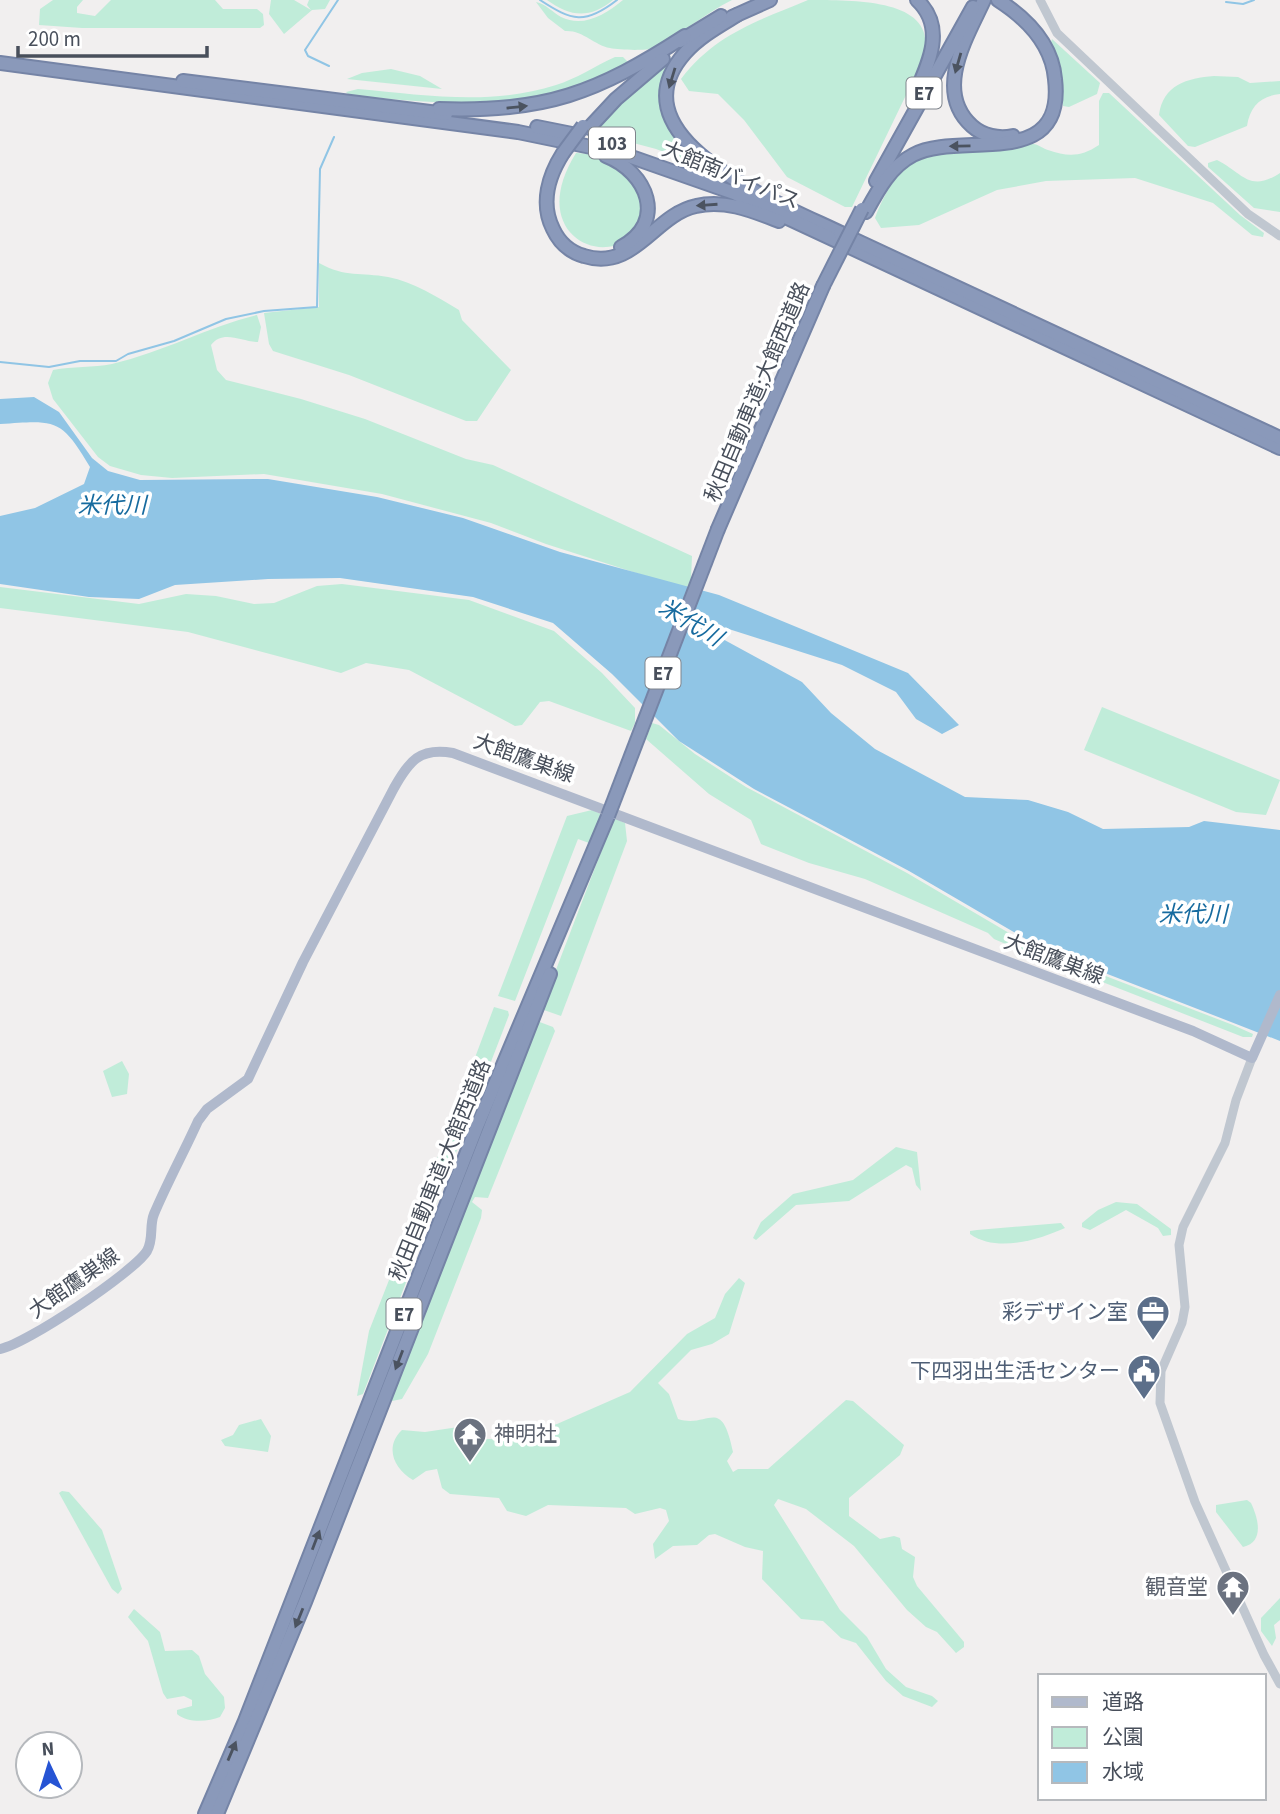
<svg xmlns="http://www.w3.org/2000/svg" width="1280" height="1814" viewBox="0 0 1280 1814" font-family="'Source Sans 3','Noto Sans JP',sans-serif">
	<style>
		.green { fill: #c0ecd9 }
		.water { fill: #90c5e5 }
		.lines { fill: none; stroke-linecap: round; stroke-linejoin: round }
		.stream { stroke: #90c5e5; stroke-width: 2 }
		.highway-casing { stroke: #7584a6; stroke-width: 16 }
		.minor { stroke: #c0c7d0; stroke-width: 9 }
		.major { stroke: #b0b9cc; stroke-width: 10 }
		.highway { stroke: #8a99ba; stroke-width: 12 }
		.highway-bridge-casing { stroke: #7584a6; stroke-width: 16; stroke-linecap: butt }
		.highway-bridge { stroke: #8a99ba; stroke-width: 12 }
		.oneway { fill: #4b5360 }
		.labels { text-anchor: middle; stroke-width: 7; stroke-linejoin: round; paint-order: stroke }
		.shield { fill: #fff; stroke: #7f848c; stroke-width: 2 }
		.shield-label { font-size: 19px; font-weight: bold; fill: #484f5b }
		.street-label { font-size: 21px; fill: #484f5b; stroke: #fff }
		.service-label { font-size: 21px; fill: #4e5e75; stroke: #fff; text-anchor: end }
		.worship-label { font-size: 21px; fill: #5b616d; stroke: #fff; text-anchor: start }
		.water-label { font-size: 23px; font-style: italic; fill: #176b9f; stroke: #fff }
	</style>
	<rect width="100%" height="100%" fill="#f1efef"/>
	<g class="green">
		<path d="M53,0h30l-6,7v6l18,3 16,-16h104l8,9h34l6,5 1,11 -4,3h-178l-43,-3 1,-16z"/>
		<path d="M271,0h23l17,10 -4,-5 2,-5h21l-5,9 -13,1 -28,24 -15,-20z"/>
		<path d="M547,0h66c-23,19 -43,17 -66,0z"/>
		<path d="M623,0h109c-28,14 -53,36 -79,48 -7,3 -34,2 -43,0 -16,-3 -27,-18 -45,-17l-17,-13 -12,-16c10,2 16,10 25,15 22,11 44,-2 62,-17z"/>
		<path d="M808,0c55,0 138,0 113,64l-69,143h-7l-58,-30 -43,-57 -26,-26 -29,-3 -8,-12c34,-45 77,-58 127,-79z"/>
		<path d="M1052,39l48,44 -3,11 -28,13 -6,-1 -1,-28 -12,-33z"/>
		<path d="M615,57h8l7,7c-86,52 -186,40 -281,31l-3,-3 12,-3c67,6 133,17 198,-4 20,-6 39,-19 59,-28z"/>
		<path d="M671,58l-6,53 8,21 28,34 -45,-17 -64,-17 36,-38z"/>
		<path d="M391,69l29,7 22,13 -95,-10 15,-6z"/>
		<path d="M1214,76l24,1 12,6 30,-2v13c-19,2 -30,12 -33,32l-52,21 -7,-1 -29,-31c4,-30 28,-37 55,-39z"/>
		<path d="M1103,93h6l131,122 24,18 -1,4 -11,-2 -39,-32 -78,-25 -89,3 -49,9 -78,35 -38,3 -6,-10c27,-69 52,-63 116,-67 12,-1 31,-8 42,-7 5,0 11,5 15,6 20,7 33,7 51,-5v-44z"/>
		<path d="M576,153c21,0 42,12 56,27 9,10 13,23 10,35 -16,63 -123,29 -66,-62z"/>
		<path d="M1217,160c26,13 32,33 63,13v39l-26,-4 -46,-41v-4z"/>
		<path d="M319,263c27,15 42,9 69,14 26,5 49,20 71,33l3,10 49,50 -34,51h-11l-117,-46 -76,-24 -4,-7 -5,-31 55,-6z"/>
		<path d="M257,315l4,12 -3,15c-16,0 -35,-13 -47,3l6,25 9,10 75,19 64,20 101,40 27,6 199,91 -1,23 -5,10 -140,-45 -55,-21 -109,-29 -118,-20 -92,4 -31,-3 -31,-9 -12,-9 -45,-58 -5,-16 5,-13c20,-4 40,-2 59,-6 51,-12 96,-37 145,-49z"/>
		<path d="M342,584l127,16 85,31 48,42 33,35v15l-4,8 -82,-30 -9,1 -18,23 -7,1 -106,-56 -43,-7 -25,10 -153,-41 -188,-24v-21l139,17 47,-10 30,2 38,8 20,-1 43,-17z"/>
		<path d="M1102,707l178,73 -14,35 -30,-3 -152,-62z"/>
		<path d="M652,723l7,2 36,29 51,33 161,86 131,77 195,75 20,9 -1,3h-9l-235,-92 -14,-6 -6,-6 -123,-54 -56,-16 -48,-19 -10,-24 -42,-26 -63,-55z"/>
		<path d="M592,810l9,4 -12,29 -11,-4 -63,162 -17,-5 69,-180z"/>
		<path d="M614,818l11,5 2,18 -66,175 -20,-7z"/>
		<path d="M494,1007l14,4 1,4 -146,379 -6,2 12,-65 55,-140 11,-1 1,-4 -7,-6z"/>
		<path d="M537,1021l16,6 2,4 -67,167 -13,-1 -3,5 10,8 -1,8 -53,136 -26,45 -10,2 -1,-4z"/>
		<path d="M122,1061l7,13 -2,20 -15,3 -9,-26z"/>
		<path d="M896,1147l21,5 4,39 -5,-6 -4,-17 -6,-3 -57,36 -53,4 -40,35 -3,-2 8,-16 32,-28 60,-14z"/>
		<path d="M1116,1202l21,2 34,25v6l-8,1 -5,-8 -32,-18 -36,20 -8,-3v-4l16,-13z"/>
		<path d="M1061,1223l4,5c-27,12 -68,25 -95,6v-3l7,-1z"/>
		<path d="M739,1278l6,5 -16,51 -17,10 -21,6 -33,33 11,11 9,25c31,10 43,-25 55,33l-6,9 6,11 5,-3h30l78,-69 7,1 51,44 -4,10 -51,43v18l31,23 14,-3 6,2 2,11 13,8 -2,20 4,9 47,56v5l-8,6 -19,-21 -11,-5 -19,-17 -53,-64 -48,-37 -28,-10 -4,6 66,105 27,27 19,32 20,18 26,9 6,5 -6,6 -29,-11 -17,-15 -30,-38 -15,-5 -18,-17 -22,-2 -39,-40 1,-28 -18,-4 -30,-13 -6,1 -12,10 -24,1 -18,13 -2,-15 16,-23 -3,-11 -6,-2 -25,6 -9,-6 -78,-3 -22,11 -19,-5 -8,-13 -49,-4 -8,-6 -5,-19 -11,2 -13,9c-19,-11 -29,-33 -11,-50l23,2 40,-6 21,13h13l58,-15 73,-32 57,-58 28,-16 10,-24z"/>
		<path d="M261,1419l10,17 -3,16 -43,-6 -4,-6 12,-5 6,-10z"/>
		<path d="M62,1491l7,1 33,38 20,59 -4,5 -6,-5 -53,-96z"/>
		<path d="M1247,1500l4,3c7,15 14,39 -8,44l-27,-35v-7z"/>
		<path d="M1280,1598v22l-6,5 2,13 -4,8 -11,-15v-13z"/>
		<path d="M134,1609l26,23 5,19 27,-1 7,6 6,18 19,23 1,11 -5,9c-12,5 -33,6 -43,-3v-4l15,-4v-6l-8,-4 -17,3 -4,-6 -15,-52 -20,-24z"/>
	</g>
	<path class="water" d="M34,397l25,15 33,46 16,13 32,9 128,-1 109,18 86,21 97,34 159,43 189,78 51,52 -17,9 -26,-15 -20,-27 -54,-27 -129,-41 -5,7 94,51 29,31 44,36 90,48 63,3 40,12 35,17 86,-2 15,-6 76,9v211l-237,-92 -134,-78 -155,-82 -75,-48 -67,-67 -59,-51 -80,-26 -133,-19 -72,1 -93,6 -36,14 -50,-2 -89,-13v-68l35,-8 49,-24 6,-17c-29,-49 -34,-47 -90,-43v-25z"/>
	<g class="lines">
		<g class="stream">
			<path d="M540,0c32,21 45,25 77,0"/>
			<path d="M1226,2l17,2 11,-4"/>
			<path d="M329,66l-21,-10 -3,-6 33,-50"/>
			<path d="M0,362l49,5 31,-6h36l12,-7 46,-13 52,-22 38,-8 53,-4 3,-138 14,-32"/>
		</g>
		<defs>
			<g id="highway">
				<path d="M984,0c-17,37 -51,91 -12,126 11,10 27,13 41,10"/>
				<path d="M737,15c-18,11 -38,22 -52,38 -78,88 107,155 162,183"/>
				<path d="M732,17l38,-17"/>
				<path d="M680,41l41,-25"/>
				<path d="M0,63l518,69 102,21 114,40 546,255"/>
				<path d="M183,81l263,33"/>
				<path d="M914,96c14,-31 33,-68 3,-96"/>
				<path d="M439,109c105,4 158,-16 246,-73"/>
				<path d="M537,127l40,8"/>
				<path d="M589,128l27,-29 47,-40"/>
				<path d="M563,153c-14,22 -23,50 -10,76 6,13 17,23 31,27 50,16 70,-41 112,-50 29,-7 57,5 83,15"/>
				<path d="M606,156c41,16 62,66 15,91"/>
				<path d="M876,181l97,-174"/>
				<path d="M866,212c12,-22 24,-45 47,-57 46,-25 153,18 142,-76 -3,-35 -29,-61 -57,-79"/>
				<path d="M840,233l440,205"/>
				<path d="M718,529l105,-243"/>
				<path d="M205,1814l40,-93 231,-592 132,-313"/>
				<path d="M217,1814l88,-212 245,-628"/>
			</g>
		</defs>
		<use href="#highway" class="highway-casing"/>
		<g class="minor">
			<path d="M1040,0l17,33 191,181 32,22"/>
			<path d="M1252,1058l-16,42 -11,43 -42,84 -4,18 6,62 -3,16 -21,48 -1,32 35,99 69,153 16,29"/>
		</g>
		<path class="major" d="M0,1349c25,-4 134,-77 147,-98 7,-12 2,-25 7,-37 13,-31 30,-62 44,-93l9,-12 41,-30 55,-117 91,-174c15,-27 26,-41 59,-35l740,278 59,27 28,-63"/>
		<use href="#highway" class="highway"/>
		<defs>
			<g id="highway-bridge">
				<path d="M563,153l20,-27"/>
				<path d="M823,286l39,-77"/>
				<path d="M608,816l110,-287"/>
			</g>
		</defs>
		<use href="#highway-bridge" class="highway-bridge-casing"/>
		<use href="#highway-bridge" class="highway-bridge"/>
	</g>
	<defs><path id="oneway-solid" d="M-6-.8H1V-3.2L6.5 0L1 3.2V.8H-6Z" transform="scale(1.75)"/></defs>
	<g class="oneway">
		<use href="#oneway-solid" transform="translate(958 63) rotate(106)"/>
		<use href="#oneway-solid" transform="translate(672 78) rotate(107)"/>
		<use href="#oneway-solid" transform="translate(517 107) rotate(-6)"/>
		<use href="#oneway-solid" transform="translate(960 146) rotate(179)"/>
		<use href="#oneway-solid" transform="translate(707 205) rotate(176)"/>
		<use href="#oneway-solid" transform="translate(399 1360) rotate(111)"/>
		<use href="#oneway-solid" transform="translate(316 1540) rotate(-69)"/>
		<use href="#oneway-solid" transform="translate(299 1618) rotate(112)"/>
		<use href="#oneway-solid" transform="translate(232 1751) rotate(-67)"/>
	</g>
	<defs>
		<symbol id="office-pin" viewBox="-11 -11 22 30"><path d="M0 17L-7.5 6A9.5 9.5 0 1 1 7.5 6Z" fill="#5c6f8a" stroke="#fff"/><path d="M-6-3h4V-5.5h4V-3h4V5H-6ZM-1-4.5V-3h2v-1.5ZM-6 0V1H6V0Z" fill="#fff"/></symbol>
		<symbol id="civic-pin" viewBox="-11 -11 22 30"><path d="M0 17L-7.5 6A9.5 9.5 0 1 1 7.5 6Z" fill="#5c6f8a" stroke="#fff"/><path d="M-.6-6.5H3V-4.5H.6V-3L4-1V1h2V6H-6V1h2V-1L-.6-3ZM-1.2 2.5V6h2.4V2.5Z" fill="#fff"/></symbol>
		<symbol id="temple-pin" viewBox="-11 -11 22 30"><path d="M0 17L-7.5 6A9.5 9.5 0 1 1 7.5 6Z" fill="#6b7280" stroke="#fff"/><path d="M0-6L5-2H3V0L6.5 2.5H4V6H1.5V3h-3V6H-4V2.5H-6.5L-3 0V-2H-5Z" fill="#fff"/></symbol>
	</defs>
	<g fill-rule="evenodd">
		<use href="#office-pin" x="1134" y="1293" width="38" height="52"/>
		<use href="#civic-pin" x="1125" y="1352" width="38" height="52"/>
		<use href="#temple-pin" x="451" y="1415" width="38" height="52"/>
		<use href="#temple-pin" x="1214" y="1568" width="38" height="52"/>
	</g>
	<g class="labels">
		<g class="shield">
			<rect x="906.5" y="77.5" width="35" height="31" rx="5"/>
			<rect x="589" y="127.5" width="46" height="31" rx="5"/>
			<rect x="645.5" y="657.5" width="35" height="31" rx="5"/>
			<rect x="386.5" y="1298.5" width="35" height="31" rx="5"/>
		</g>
		<g class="shield-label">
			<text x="924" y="100">E7</text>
			<text x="612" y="150">103</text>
			<text x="663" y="680">E7</text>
			<text x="404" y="1321">E7</text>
		</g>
		<g class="street-label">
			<text transform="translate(731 175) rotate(22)" y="7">大館南バイパス</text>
			<text transform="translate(757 392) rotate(-67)" y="7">秋田自動車道;大館西道路</text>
			<text transform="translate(524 758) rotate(20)" y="7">大館鷹巣線</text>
			<text transform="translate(1054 959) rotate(21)" y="7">大館鷹巣線</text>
			<text transform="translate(440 1170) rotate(-68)" y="7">秋田自動車道;大館西道路</text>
			<text transform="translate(74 1283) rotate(-35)" y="7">大館鷹巣線</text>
		</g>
		<g class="service-label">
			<text x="1128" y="1319">彩デザイン室</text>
			<text x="1120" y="1378">下四羽出生活センター</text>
		</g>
		<g class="worship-label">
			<text x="494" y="1441">神明社</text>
			<text x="1208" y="1594" text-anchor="end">観音堂</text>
		</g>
		<g class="water-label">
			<text x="112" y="513">米代川</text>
			<text transform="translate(691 622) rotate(31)" y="8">米代川</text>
			<text x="1193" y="922">米代川</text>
		</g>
	</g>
	<rect x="1038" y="1674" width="228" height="126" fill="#ffffff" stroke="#b6b9bd" stroke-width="2"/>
	<rect x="1052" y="1697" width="35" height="10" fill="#b0b9cc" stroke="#b6b9bd" stroke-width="2"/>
	<text x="1102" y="1709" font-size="21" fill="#484f5b">道路</text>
	<rect x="1052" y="1727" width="35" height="21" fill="#c0ecd9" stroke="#b6b9bd" stroke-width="2"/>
	<text x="1102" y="1744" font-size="21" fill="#484f5b">公園</text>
	<rect x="1052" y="1762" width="35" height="21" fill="#90c5e5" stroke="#b6b9bd" stroke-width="2"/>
	<text x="1102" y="1779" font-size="21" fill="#484f5b">水域</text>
	<g transform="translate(49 1765) rotate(356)"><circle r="33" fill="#ffffff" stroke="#b6b9bd" stroke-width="2"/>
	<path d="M0-5L12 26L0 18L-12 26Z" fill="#2654d4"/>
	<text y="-10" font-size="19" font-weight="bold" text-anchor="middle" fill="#484f5b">N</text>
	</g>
	<path d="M18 46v10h189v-10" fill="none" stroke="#484f5b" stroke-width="3.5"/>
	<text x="28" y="46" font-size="21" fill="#484f5b" stroke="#ffffff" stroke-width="5" paint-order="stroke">200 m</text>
</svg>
